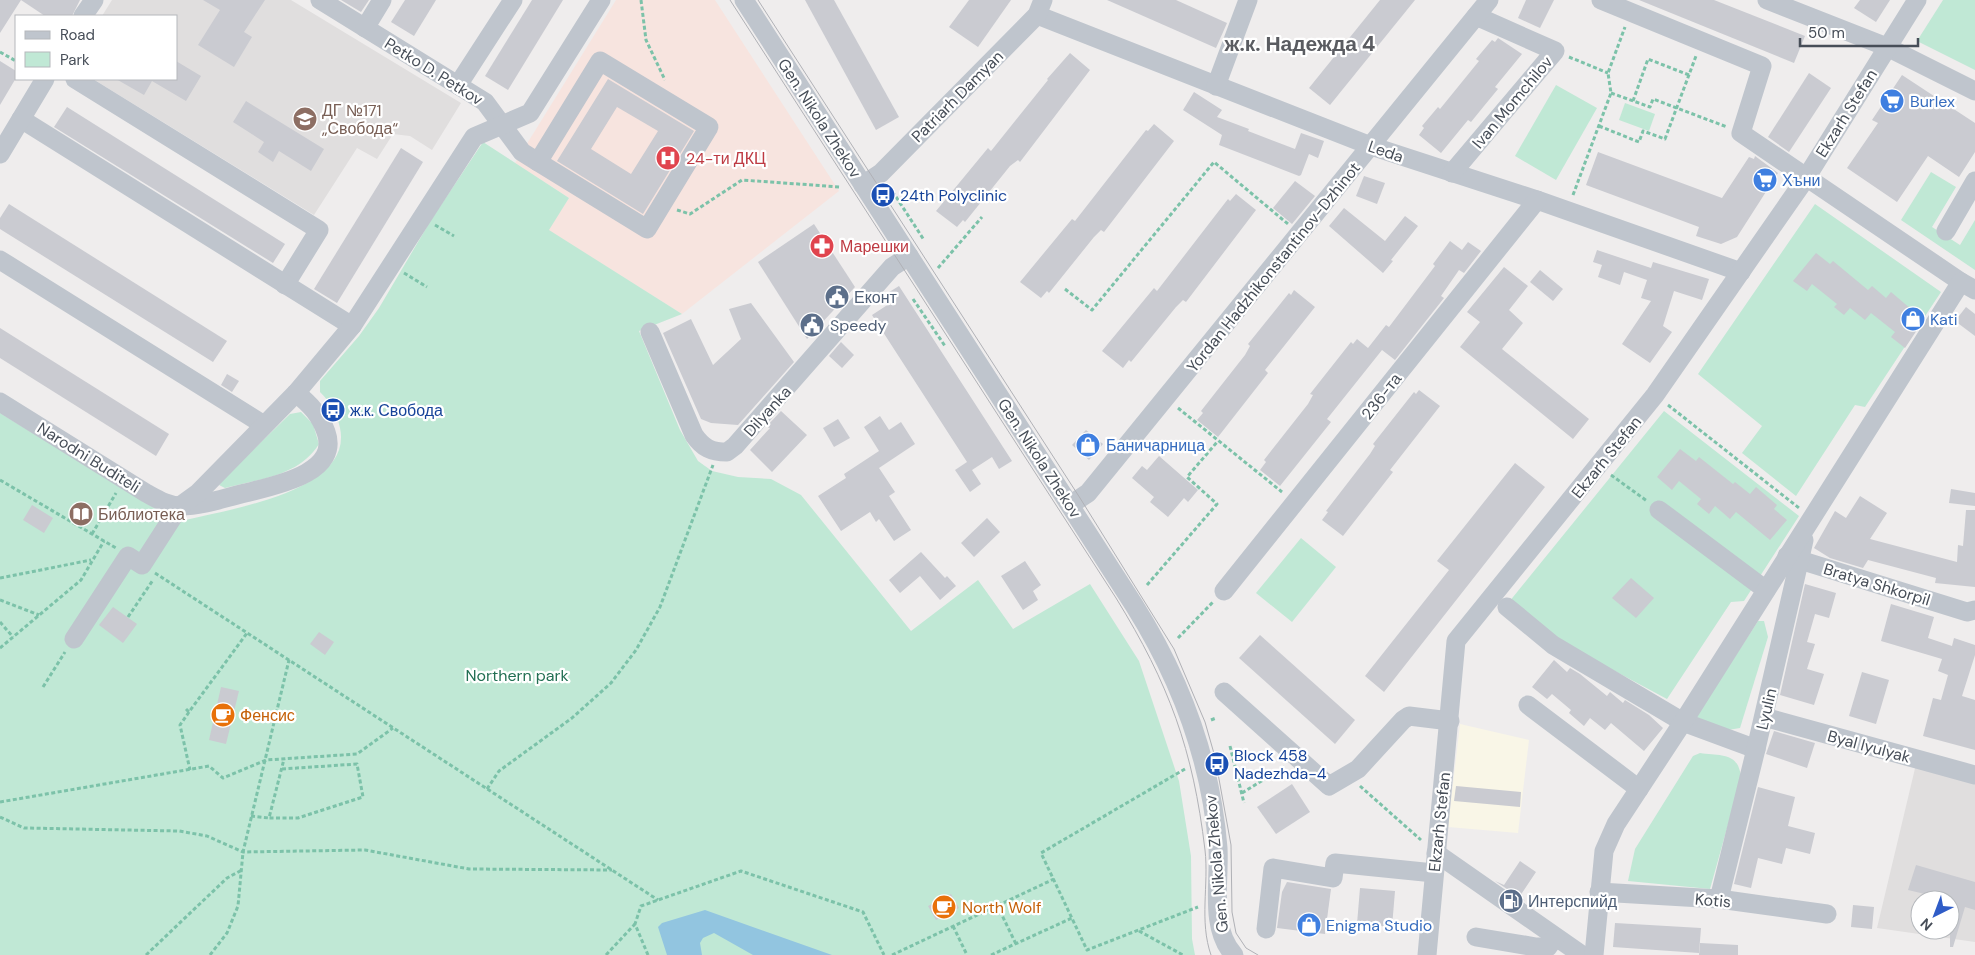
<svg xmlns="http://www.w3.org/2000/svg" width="1975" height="955" viewBox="0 0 1975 955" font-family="'DM Sans',sans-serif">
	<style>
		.commercial { fill: #f9f6e7 }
		.education { fill: #e0dede; fill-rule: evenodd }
		.medical { fill: #f7e4df }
		.green { fill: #c0e8d5 }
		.water { fill: #92c5e0 }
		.building { fill: #cacbd1; fill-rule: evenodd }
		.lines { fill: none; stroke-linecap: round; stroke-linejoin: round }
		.path { stroke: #7cc2a9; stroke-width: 3; stroke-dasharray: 4 2.5; stroke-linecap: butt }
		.minor { stroke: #bfc5cd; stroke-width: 19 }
		.tram { stroke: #b0b1b6; stroke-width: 1 }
		.labels { text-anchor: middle; stroke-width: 4.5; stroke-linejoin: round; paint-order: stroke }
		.street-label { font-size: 16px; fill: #474e58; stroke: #fff }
		.shop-label { font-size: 16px; fill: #366cbe; stroke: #fff; text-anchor: start }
		.education-label { font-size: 16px; fill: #785e54; stroke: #fff; text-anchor: start }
		.health-label { font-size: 16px; fill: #be3a42; stroke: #fff; text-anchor: start }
		.transit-label { font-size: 16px; fill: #164399; stroke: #fff; text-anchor: start }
		.service-label { font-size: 16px; fill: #4e5e75; stroke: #fff; text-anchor: start }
		.park-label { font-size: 16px; fill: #226f53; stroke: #fff }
		.food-label { font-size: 16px; fill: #c56008; stroke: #fff; text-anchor: start }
		.district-label { font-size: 21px; font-weight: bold; fill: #5a5c61; stroke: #fff }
	</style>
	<rect width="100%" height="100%" fill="#efeded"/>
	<path class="commercial" d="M1460,724l69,16 -11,93 -70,-6z"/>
	<g class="education">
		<path d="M112,0h179l170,103 -29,47 -22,-14 -17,-2 -16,25 -20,-11 -43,67 -221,-136h83v-63h-74z"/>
		<path d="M1917,760l58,18v164l-98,-14zM1920,900h30v30h-30z"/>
	</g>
	<path class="medical" d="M616,0h99l124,191 -157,123 -134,-84 21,-32 -54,-35z"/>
	<g class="green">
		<path d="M1943,0h32v70l-58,-29z"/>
		<path d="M1556,85l41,23 -41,72 -41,-24z"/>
		<path d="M1625,103l30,11 -6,17 -30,-11z"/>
		<path d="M483,142l86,56 -20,32 133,84 -43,17 41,99 18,31 14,10 26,6 33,2 30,16 110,136 67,-51 35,49 77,-45 49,77 40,120 12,75 1,83 3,16h-1195v-542l178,109c44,-12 176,-29 162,-94 -3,-15 -10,-26 -20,-36v-11l39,-45 20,-28 52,-88z"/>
		<path d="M1931,172l25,15 -24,40 28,18 15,-25v50l-74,-50z"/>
		<path d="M1815,204l126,88 -76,115 -10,-2 -59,91 -54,-43 20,-27 -64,-52z"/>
		<path d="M1664,411l135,105 -55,85 -13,1 -64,97 -112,-60 -46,-37z"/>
		<path d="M301,412l12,12 6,20c-20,32 -59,35 -94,44l-6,-3 5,-7 66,-64z"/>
		<path d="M1301,538l35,29 -44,55 -36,-29z"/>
		<path d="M1758,621h6l4,16 -28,91 -12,2 -32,-13z"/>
		<path d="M1700,753c21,3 39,-1 41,25l-31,111 -82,-8 7,-32 58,-93z"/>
	</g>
	<path class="water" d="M705,910l127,45h-79l-39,-22 -11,5 -3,5 2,12h-35l-9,-28 4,-4z"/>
	<g class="building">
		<path d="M0,0h80l-8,16h-27l-24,-16 -21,33z"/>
		<path d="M203,0h62l-21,32 8,5 -18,30 -36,-22 22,-35z"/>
		<path d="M341,0h28l-8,12z"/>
		<path d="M405,0h31l-22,36 -23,-14z"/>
		<path d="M532,0h31l-55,90 -23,-14z"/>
		<path d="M805,0h29l65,117 -23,13z"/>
		<path d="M969,0h42l-33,47 -29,-20z"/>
		<path d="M1107,0h69l51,23 -11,25z"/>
		<path d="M1380,0h35l-85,105 -21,-17z"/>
		<path d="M1526,0h28l-14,28 -22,-10z"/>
		<path d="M1639,0h75l91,36 -11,27z"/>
		<path d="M1860,0h30l-14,22 -22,-14z"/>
		<path d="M1498,38l24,16 -27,33 3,2 -14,17 -13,16 -3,-2 -27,33 -22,-18 5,-7 -2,-2 16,-19 2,2 39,-48 -3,-2 16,-19 3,2z"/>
		<path d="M1070,53l20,17 -70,92 -2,-2 -8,6 -45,56 -2,-2 -6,7 -21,-16 52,-63 3,3 57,-71 -1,-1z"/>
		<path d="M0,61l16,10v7l-16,27z"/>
		<path d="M176,61l25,15 -15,25 -34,-20 -8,14 -28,-16h60z"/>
		<path d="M1809,73l22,15 -42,64 -21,-15z"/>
		<path d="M1902,75l73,48v29l-16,25 -31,-21 -31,46 -50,-34 31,-45 -6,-3z"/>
		<path d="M608,79l86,52 -51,83 -86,-53zM617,107l41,24 -27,43 -40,-25z"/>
		<path d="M1194,92l28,18 -5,7 32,12 -1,2 47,18 6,-16 23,8 -6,17 -9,-4 -8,21 -2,1 -80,-31 3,-10 -39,-25z"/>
		<path d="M246,101l78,48 -13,22 -32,-20 -6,11 -15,-10 6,-10 -31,-20z"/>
		<path d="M67,107l218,137 -12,19 -219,-136z"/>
		<path d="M1154,124l20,17 -70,91 -3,-2 -7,7 -45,56 -2,-2 -6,7 -21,-16 52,-63 3,2 71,-91 2,1z"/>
		<path d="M401,148l22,14 -86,141 -23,-14z"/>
		<path d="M1598,152l124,46 27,-41 5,2 1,-3 23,17 -41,64 -16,7 -25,-8 3,-9 -113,-42z"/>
		<path d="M1364,176l21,7 -8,21 -21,-8z"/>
		<path d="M1295,181l20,15 -23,28 -19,-16z"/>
		<path d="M1236,194l20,16 -70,92 -3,-2 -7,7 -45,55 -2,-2 -6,8 -21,-17 52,-63 3,3 71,-92 2,2z"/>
		<path d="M9,204l218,137 -14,21 -213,-133v-11z"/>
		<path d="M1344,208l41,33 20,-25 13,10 -27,34 2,1 -10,12 -54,-47z"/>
		<path d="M814,224l41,63 -48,52 -49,-77z"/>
		<path d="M1450,241l12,9 6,-8 13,9 -17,22 -5,-3 -18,26 3,2 -49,62 -13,-10 -55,69 4,3 -51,64 -20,-16 6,-8 -2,-2 44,-56 5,-9 -3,-1 41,-52 2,2 4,-5 11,9 18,-23 3,2 46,-61 -2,-2z"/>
		<path d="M1597,250l54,18 2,-6 56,17 -7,21 -28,-9 -11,35 9,6 -22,31 -28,-19 29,-43 -10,-3 6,-18 -23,-8 -4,13 -22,-8 4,-12 -9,-3z"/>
		<path d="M1816,253l14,11 3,-3 35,29 4,-4 14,12 5,-6 20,17 -2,4 12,11 -16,24 -14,-11 4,-5 -24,-19 -6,7 -15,-12 -6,7 -10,-8 3,-3 -25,-20 -5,7 -14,-10z"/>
		<path d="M1504,267l24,19 -19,24 14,13 -21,26 87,70 -16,20 -113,-92 20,-25 -13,-10z"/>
		<path d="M1540,270l23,19 -10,12 -23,-19z"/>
		<path d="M899,286l113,175 -13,8 -7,-12 -20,13 9,14 -11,8 -15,-22 12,-8 -95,-147 20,-13 -6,-8z"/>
		<path d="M1294,290l21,17 -50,63 3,3 -50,64 -21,-17 6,-7 -2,-2 44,-56 5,-9 -2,-2 41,-51 2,2z"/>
		<path d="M751,303l43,59 -56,63 -27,-2 -10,-4 -38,-86 28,-14 22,46 28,-26 -12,-30z"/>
		<path d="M1966,307l9,7v22l-20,-15z"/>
		<path d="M0,328l169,106 -13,22 -156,-98z"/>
		<path d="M841,342l13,13 -12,13 -13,-12z"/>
		<path d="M227,374l12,7 -7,11 -11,-7z"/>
		<path d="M1419,390l21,16 -50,64 3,2 -50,64 -21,-16 6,-8 -2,-1 44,-57 5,-8 -2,-2 41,-52 2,2z"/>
		<path d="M781,411l26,24 -35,37 -22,-22 20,-22 -4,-1z"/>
		<path d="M880,416l9,14 12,-8 14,22 -36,24 16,24 -6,4 22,34 -17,11 -15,-22 -3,3 -6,-10 -29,19 -23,-35 28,-18 -2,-4 35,-23 -15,-24z"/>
		<path d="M838,419l12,19 -16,9 -11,-19z"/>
		<path d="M1086,430l17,14 -14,16 -17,-15z"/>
		<path d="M1680,449l16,12 3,-4 34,27 2,-2 15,12 6,-7 21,18 -3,4 13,11 -17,20 -34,-28 -6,7 -15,-13 -6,8 -12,-10 4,-5 -22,-18 -7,9 -15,-13z"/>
		<path d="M1159,456l39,34 -10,12 -4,-4 -16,19 -18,-15 4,-5 -22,-19 10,-12 5,4z"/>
		<path d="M1515,463l30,24 -161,205 -19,-16 84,-106 -12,-9z"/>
		<path d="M1951,489l24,4v13l-26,-3z"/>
		<path d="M1860,496l27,17 -17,26 87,23 1,-17 5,1 3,-36h9v77l-40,-4 1,-5 -68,-18 -5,8 -33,-10 -16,-10 21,-37 11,7z"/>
		<path d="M32,505l21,13 -9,15 -21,-13z"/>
		<path d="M987,518l13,14 -26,25 -13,-14z"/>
		<path d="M921,552l24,26 2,-2 9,10 -16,14 -20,-24 -20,17 -11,-13z"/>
		<path d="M1025,561l16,24 -8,6 5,9 -15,10 -22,-34z"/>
		<path d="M1631,578l23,20 -18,20 -24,-20z"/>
		<path d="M1805,584l31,9 -7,25 -14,-4 -8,28 8,2 -8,25 17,5 -10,31 -34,-10z"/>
		<path d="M1891,604l43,13 -6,21 24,8 2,-8 21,7v10l-13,41 13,4v50l-52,-14 10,-38 8,2 7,-25 -10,-4 4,-12 -61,-18z"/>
		<path d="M113,607l24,17 -14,19 -24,-18z"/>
		<path d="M319,632l15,10 -9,13 -15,-11z"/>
		<path d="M1260,635l95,85 -20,24 -96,-86z"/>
		<path d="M1554,660l13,12 3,-4 10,6 27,22 3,-4 13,11 2,-3 24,15 14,13 -19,23 -33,-28 -6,7 -15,-12 -6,8 -15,-13 2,-3 -19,-16 -5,5 -15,-12z"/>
		<path d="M1862,672l27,8 -13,44 -27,-8z"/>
		<path d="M221,687l18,4 -13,53 -17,-4z"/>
		<path d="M1774,731l41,12 -8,25 -41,-14z"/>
		<path d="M1292,784l18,28 -34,22 -19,-27z"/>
		<path d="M1456,786l65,6 -1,15 -66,-6z"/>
		<path d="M1758,787l37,10 -7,29 27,7 -5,21 -24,-6 -4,16 -24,-6 -7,30 -17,-4z"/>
		<path d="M1520,861l16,11 -16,24 5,5 -30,-20 9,4z"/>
		<path d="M1916,865l59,17v28l-10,-3 -12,40h-3v-47l-42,-10z"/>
		<path d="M1287,882l44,7 -6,45 -48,-6 5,-36z"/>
		<path d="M1360,888l35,3 -3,36 -35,-3z"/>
		<path d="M951,894l8,14 -23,12 -8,-14z"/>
		<path d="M1853,905l21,2 -2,22 -21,-2z"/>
		<path d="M1615,923l86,5 -2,25 -86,-6z"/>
		<path d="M1700,943l38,2v10h-39z"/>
	</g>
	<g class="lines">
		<g class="path">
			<path d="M641,0l5,40 19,40"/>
			<path d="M0,52l16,9"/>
			<path d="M1569,57l39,16"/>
			<path d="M1611,93l39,14 3,-8 74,28"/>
			<path d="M1633,101l15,-42 41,16"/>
			<path d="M1599,126l40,16 4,-11 22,8 31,-83"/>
			<path d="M889,186l35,54"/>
			<path d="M1573,195l38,-102 -3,-20 17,-46"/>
			<path d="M677,210l13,4 52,-34 98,7"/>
			<path d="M435,225l19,11"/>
			<path d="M938,268l44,-51"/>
			<path d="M404,273l23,14"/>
			<path d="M1065,289l27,21 122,-148 74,62"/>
			<path d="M913,299l32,47"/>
			<path d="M1668,405l131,103"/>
			<path d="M1178,408l104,84"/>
			<path d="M1611,475l36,26"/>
			<path d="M0,480l116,68"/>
			<path d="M92,534l24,-41"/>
			<path d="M155,573l503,327"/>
			<path d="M0,578l91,-18"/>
			<path d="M1147,585l70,-81 -30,-27 31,-36"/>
			<path d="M0,600l39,15"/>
			<path d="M128,617l25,-37"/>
			<path d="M0,622l13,15"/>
			<path d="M1178,638l35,-36"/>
			<path d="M0,648l81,-68 23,-39"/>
			<path d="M43,687l22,-35"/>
			<path d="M186,709l3,3 58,-79"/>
			<path d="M189,712l-9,13 10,45"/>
			<path d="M1211,720l5,-2"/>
			<path d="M1230,746l14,57"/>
			<path d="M282,769l75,-5 6,33 -65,21h-29l15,-59"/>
			<path d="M1185,769l-144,84 46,97 111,-43"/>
			<path d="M1360,786l61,54"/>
			<path d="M487,789l12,-18 73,-53 39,-35 25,-33 24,-43 53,-142"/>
			<path d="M1242,793l42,-26"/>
			<path d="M0,802l209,-36 14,12 43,-18 91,-6 36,-26"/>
			<path d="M251,816l18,2"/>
			<path d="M0,817l24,11 155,3 28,5 36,16 122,-2 104,19 143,1"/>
			<path d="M997,905l19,39"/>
			<path d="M953,926l14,29"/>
			<path d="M1139,931l44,24"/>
			<path d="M146,955l81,-77 15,-8"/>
			<path d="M210,955l17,-22 11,-27 5,-54 46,-192"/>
			<path d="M606,955l29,-31"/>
			<path d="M648,955l-13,-31 6,-18 100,-35 122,41 21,43"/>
			<path d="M892,955l162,-76"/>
			<path d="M991,955l81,-37"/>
		</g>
		<g class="minor">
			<path d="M320,0l165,102 37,50 16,10"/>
			<path d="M744,0l390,605c46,73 77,156 84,243 2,33 -9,80 16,107"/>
			<path d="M1601,0l161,66 -21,67 220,149"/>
			<path d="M1767,0l120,47 88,44"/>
			<path d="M1037,15l334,131 166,54 204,72"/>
			<path d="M83,16l11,-16"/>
			<path d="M365,28l17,-28"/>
			<path d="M600,61l109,66 -62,102 -109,-67z"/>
			<path d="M75,79l244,151 -34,55"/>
			<path d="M458,85l55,-85"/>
			<path d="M1216,86l32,-86"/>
			<path d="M21,119l331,207"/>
			<path d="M0,154l45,-75"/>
			<path d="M1452,173l103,-122 -79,-35"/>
			<path d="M863,185l18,-12 156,-158 6,-15"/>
			<path d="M1946,231l29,-50"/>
			<path d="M0,260l264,165"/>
			<path d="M650,332l44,103c9,13 17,17 33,17l8,-6 157,-179 17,-11"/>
			<path d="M0,402l146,91c11,6 22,13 35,13 22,0 43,-8 64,-13 27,-7 96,-19 81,-61 -6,-17 -15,-27 -30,-39"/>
			<path d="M1070,505l18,-12 401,-493"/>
			<path d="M1659,510l107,80"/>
			<path d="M1787,556l180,56 8,-2"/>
			<path d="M1224,591l313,-391"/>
			<path d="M1507,607l46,38 130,77 73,27"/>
			<path d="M74,639l54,-83 14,9 38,-59 18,-13 98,-100 56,-67 122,-189 56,-24 71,-113"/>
			<path d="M1224,692l105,94 29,-17 45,-49 6,-4 41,5"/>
			<path d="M1528,705l111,84"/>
			<path d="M1764,717l211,58"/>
			<path d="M1436,853l146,102"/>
			<path d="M1599,892l120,7 108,15"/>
			<path d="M1719,899l37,-150 48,-209"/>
			<path d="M1266,929l7,-61 60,10 2,-15 99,10"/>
			<path d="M1476,937l60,10h12l7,-10"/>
			<path d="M1427,955l29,-314 199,-246 151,-217 111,-178"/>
			<path d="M1594,955l10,-104 12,-27 67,-102 278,-440 14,8"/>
		</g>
		<g class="tram">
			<path d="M730,0l386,598c53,86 77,151 89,252 4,35 -6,71 6,105"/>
			<path d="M758,0l322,498 94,151 31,73 10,35 16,88 1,67 4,21 10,15 12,7"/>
		</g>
	</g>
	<defs>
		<symbol id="supermarket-disc" viewBox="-11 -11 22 22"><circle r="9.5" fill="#3f7fe0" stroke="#fff"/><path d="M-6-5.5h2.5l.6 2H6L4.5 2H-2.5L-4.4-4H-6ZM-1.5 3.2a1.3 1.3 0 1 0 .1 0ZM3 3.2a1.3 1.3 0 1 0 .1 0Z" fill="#fff"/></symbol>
		<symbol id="school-disc" viewBox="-11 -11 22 22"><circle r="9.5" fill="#8d6e63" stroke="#fff"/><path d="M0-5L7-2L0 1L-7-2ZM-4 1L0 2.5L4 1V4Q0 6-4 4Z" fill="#fff"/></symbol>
		<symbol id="hospital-disc" viewBox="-11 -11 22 22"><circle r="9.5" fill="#e0444e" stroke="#fff"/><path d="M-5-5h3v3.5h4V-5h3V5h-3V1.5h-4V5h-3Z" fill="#fff"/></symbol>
		<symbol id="bus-disc" viewBox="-11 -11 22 22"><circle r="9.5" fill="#1a4fb4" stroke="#fff"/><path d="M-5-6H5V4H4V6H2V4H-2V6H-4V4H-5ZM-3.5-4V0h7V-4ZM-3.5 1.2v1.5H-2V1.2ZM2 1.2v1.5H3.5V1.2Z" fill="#fff"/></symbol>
		<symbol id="pharmacy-disc" viewBox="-11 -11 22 22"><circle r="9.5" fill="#e0444e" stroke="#fff"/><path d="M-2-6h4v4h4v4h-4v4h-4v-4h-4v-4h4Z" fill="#fff"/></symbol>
		<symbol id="civic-disc" viewBox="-11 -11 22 22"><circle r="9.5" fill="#5c6f8a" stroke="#fff"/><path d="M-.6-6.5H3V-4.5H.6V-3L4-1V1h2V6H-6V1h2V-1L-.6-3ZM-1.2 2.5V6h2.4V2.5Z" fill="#fff"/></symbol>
		<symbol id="shop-disc" viewBox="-11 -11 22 22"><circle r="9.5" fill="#3f7fe0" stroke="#fff"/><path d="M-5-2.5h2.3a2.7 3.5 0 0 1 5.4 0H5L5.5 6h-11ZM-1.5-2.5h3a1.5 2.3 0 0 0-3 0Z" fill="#fff"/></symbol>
		<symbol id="library-disc" viewBox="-11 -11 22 22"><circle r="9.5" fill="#8d6e63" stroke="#fff"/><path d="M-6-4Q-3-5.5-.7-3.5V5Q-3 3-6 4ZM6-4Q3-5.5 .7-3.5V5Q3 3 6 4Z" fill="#fff"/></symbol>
		<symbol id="cafe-disc" viewBox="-11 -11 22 22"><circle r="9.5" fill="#e8710a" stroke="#fff"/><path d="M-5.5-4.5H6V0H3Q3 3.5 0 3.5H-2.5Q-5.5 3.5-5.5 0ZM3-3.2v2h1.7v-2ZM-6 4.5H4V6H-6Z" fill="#fff"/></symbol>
		<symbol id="fuel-disc" viewBox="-11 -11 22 22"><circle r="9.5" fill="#5c6f8a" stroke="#fff"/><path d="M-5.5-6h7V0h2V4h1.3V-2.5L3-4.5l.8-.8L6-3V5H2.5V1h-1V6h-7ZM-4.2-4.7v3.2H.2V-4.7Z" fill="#fff"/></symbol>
	</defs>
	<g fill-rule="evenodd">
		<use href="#supermarket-disc" x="1878" y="87" width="28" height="28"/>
		<use href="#school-disc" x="291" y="105" width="28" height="28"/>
		<use href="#hospital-disc" x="654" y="144" width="28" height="28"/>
		<use href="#supermarket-disc" x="1751" y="166" width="28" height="28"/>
		<use href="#bus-disc" x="869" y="181" width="28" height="28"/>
		<use href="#pharmacy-disc" x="808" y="232" width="28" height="28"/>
		<use href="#civic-disc" x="823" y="283" width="28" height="28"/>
		<use href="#shop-disc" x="1899" y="305" width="28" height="28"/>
		<use href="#civic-disc" x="798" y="311" width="28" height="28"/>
		<use href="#bus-disc" x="319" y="396" width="28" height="28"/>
		<use href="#shop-disc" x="1074" y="431" width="28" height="28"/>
		<use href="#library-disc" x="67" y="500" width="28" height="28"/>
		<use href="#cafe-disc" x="209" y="701" width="28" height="28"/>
		<use href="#bus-disc" x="1203" y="750" width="28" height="28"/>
		<use href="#fuel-disc" x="1497" y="887" width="28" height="28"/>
		<use href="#cafe-disc" x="930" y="893" width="28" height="28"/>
		<use href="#shop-disc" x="1295" y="911" width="28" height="28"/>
	</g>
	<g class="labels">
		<g class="street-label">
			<text transform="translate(434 71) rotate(32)" y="6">Petko D. Petkov</text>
			<text transform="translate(957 96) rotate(-45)" y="6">Patriarh Damyan</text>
			<text transform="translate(1512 102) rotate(-50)" y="6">Ivan Momchilov</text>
			<text transform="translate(1846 113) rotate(-58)" y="6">Ekzarh Stefan</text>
			<text transform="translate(820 118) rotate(57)" y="6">Gen. Nikola Zhekov</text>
			<text transform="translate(1386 151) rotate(19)" y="6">Leda</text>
			<text transform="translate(1273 267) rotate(-51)" y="6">Yordan Hadzhikonstantinov-Dzhinot</text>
			<text transform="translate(1381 396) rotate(-52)" y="6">236-та</text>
			<text transform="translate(767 411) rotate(-48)" y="6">Dilyanka</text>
			<text transform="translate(89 457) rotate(32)" y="6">Narodni Buditeli</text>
			<text transform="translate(1606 457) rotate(-51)" y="6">Ekzarh Stefan</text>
			<text transform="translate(1040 458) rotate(57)" y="6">Gen. Nikola Zhekov</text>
			<text transform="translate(1877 584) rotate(17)" y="6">Bratya Shkorpil</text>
			<text transform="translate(1766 709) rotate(-77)" y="6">Lyulin</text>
			<text transform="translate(1869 746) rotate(15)" y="6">Byal lyulyak</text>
			<text transform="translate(1439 822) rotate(-84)" y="6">Ekzarh Stefan</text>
			<text transform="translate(1216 864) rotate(-95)" y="6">Gen. Nikola Zhekov</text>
			<text transform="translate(1713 900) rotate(5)" y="6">Kotis</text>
		</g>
		<g class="shop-label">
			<text x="1910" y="107">Burlex</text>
			<text x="1782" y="186">Хъни</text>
			<text x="1930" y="325">Kati</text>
			<text x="1106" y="451">Баничарница</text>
			<text x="1326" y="931">Enigma Studio</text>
		</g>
		<g class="education-label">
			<text x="322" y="116">ДГ №171<tspan x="322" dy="18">„Свобода“</tspan></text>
			<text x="98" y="520">Библиотека</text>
		</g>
		<g class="health-label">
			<text x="686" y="164">24-ти ДКЦ</text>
			<text x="840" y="252">Марешки</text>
		</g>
		<g class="transit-label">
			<text x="900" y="201">24th Polyclinic</text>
			<text x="350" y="416">ж.к. Свобода</text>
			<text x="1234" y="761">Block 458<tspan x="1234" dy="18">Nadezhda-4</tspan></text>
		</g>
		<g class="service-label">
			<text x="854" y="303">Еконт</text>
			<text x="830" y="331">Speedy</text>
			<text x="1528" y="907">Интерспийд</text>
		</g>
		<g class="park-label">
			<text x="517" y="681">Northern park</text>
		</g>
		<g class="food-label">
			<text x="240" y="721">Фенсис</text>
			<text x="962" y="913">North Wolf</text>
		</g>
		<g class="district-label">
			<text x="1300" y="51">ж.к. Надежда 4</text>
		</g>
	</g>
	<rect x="15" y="15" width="162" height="65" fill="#ffffff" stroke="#b5b8bc"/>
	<rect x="25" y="31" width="25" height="8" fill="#bfc5cd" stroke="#b5b8bc"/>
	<text x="60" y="40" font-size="15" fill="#474e58">Road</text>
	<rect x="25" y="52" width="25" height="15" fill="#c0e8d5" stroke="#b5b8bc"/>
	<text x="60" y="65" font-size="15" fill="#474e58">Park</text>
	<g transform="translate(1935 915) rotate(222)"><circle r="24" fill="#ffffff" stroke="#b5b8bc"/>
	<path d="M0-4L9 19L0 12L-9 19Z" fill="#2f5cc7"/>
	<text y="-8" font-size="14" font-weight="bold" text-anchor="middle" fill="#474e58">N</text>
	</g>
	<path d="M1800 38v8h118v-8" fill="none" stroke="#474e58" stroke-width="2.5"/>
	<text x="1808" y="38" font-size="15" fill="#474e58" stroke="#ffffff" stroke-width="4" paint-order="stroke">50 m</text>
</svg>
